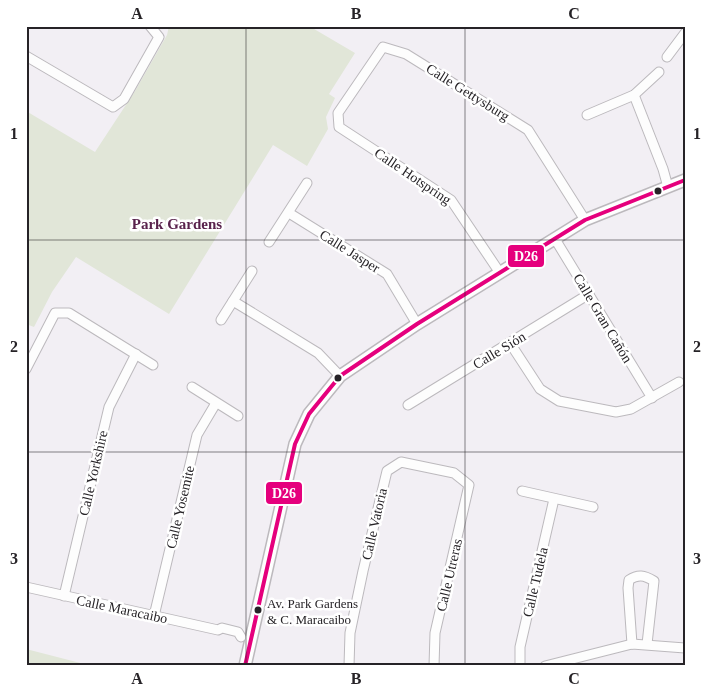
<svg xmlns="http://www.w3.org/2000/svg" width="711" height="692" viewBox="0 0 711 692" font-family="'Times New Roman',serif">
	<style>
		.green { fill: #e1e6d8 }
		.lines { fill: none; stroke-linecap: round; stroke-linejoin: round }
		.minor-casing { stroke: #bcb9bd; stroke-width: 11 }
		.tertiary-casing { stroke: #bcb9bd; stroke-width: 14 }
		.minor { stroke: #fdfdfd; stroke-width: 9 }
		.tertiary { stroke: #fdfdfd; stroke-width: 11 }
		.bus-1-casing { stroke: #fff; stroke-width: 8 }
		.bus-1 { stroke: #e5007d; stroke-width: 4 }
		.grid { fill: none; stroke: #262327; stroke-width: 1; stroke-opacity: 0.55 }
		.bus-dot { fill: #262327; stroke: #fff; stroke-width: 2 }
		.labels { text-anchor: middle; stroke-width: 5; stroke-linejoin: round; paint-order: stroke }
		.bus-label { font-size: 13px; fill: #262327; stroke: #fff; text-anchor: start }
		.street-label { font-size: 14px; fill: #262327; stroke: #fff }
		.neighbourhood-label { font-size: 15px; font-weight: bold; fill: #59224c; stroke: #fff }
		.line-badge { stroke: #fff; stroke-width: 2 }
		.badge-label { font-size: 14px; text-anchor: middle; font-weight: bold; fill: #fff }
		.neatline { fill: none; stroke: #262327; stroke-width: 2 }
		.grid-label { font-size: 16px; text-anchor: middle; font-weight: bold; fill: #262327 }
	</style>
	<rect width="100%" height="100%" fill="#f2eff4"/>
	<g class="green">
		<path d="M169,26h140l46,27 -26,41 6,4 -9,19 2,12 -21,37 -34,-21 -104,169 -93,-57 -24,35 -18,35 -8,-3v-213l69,41 40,-61 32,-56z"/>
		<path d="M26,649l66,17h-66z"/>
	</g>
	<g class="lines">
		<defs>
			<g id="minor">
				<path d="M26,56l87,51 11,-8 35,-62 -9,-11"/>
				<path d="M667,57l18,-24"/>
				<path d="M634,95l29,74 5,18"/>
				<path d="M587,115l47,-20 25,-23"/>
				<path d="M289,213l98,61 30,50"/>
				<path d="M555,239l97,159"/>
				<path d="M269,242l38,-59"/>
				<path d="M500,273l-49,-73 -112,-73 -1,-14 45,-66 23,7 122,76 57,90"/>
				<path d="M233,301l85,52 22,23"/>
				<path d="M221,320l31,-49"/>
				<path d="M510,343l30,46 19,12 57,11 15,-3 48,-27"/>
				<path d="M26,369l29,-56h14l84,52"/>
				<path d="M192,387l46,29"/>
				<path d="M408,405l181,-111"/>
				<path d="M522,491l71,16"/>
				<path d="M26,587l192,43 4,-2 16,4 3,5"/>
				<path d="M64,596l45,-189 27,-53"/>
				<path d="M154,616l43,-181 19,-32"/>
				<path d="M632,644l-4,-56 1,-8c9,-6 15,-5 25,1l-7,63"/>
				<path d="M349,666l1,-33 13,-62 24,-100 14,-9 53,11 15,12 -34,148 -1,33"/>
				<path d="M520,666v-19l34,-148"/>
				<path d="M545,666l87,-22 53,4"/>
			</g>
			<path id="tertiary" d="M245,666l50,-222 14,-30 31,-38 77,-52 168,-104 100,-40"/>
		</defs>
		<use href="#minor" class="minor-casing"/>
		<use href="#tertiary" class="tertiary-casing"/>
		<use href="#minor" class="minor"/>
		<use href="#tertiary" class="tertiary"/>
		<defs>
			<path id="bus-1" d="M245,666l50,-222 14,-30 31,-38 77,-52 168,-104 100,-40"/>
		</defs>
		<use href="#bus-1" class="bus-1-casing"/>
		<use href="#bus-1" class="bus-1"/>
	</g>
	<path class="grid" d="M246,26v640M465,26v640M26,240h659M26,452h659"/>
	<g class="bus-dot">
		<circle cx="658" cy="191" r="4.5"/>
		<circle cx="338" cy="378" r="4.5"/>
		<circle cx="258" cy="610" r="4.5"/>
	</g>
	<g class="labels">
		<g class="bus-label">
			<text x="267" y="608">Av. Park Gardens<tspan x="267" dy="16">&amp; C. Maracaibo</tspan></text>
		</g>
		<g class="street-label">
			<text transform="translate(468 92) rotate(32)" y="5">Calle Gettysburg</text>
			<text transform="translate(413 176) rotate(34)" y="5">Calle Hotspring</text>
			<text transform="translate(350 251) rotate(32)" y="5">Calle Jasper</text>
			<text transform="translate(603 318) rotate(59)" y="5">Calle Gran Cañón</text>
			<text transform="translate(499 350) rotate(-31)" y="5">Calle Sión</text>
			<text transform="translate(93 473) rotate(-77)" y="5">Calle Yorkshire</text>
			<text transform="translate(180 507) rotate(-77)" y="5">Calle Yosemite</text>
			<text transform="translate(374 524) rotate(-77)" y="5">Calle Vatoria</text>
			<text transform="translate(449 575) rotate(-77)" y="5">Calle Utreras</text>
			<text transform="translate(535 582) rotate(-77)" y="5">Calle Tudela</text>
			<text transform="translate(122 609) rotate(12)" y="5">Calle Maracaibo</text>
		</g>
		<g class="neighbourhood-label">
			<text x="177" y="229">Park Gardens</text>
		</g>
	</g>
	<g class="line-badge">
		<rect x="507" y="244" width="38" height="24" rx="5" fill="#e5007d"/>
		<rect x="265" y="481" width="38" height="24" rx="5" fill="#e5007d"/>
	</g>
	<g class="badge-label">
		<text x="526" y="261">D26</text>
		<text x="284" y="498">D26</text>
	</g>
	<rect width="711" height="692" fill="none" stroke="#ffffff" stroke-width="55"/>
	<rect x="28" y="28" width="656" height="636" class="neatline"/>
	<g class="grid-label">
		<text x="137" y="19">A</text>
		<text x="356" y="19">B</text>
		<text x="574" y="19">C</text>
		<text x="14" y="139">1</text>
		<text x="697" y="139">1</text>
		<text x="14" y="352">2</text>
		<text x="697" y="352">2</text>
		<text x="14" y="564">3</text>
		<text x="697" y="564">3</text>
		<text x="137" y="684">A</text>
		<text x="356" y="684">B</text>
		<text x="574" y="684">C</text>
	</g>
</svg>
